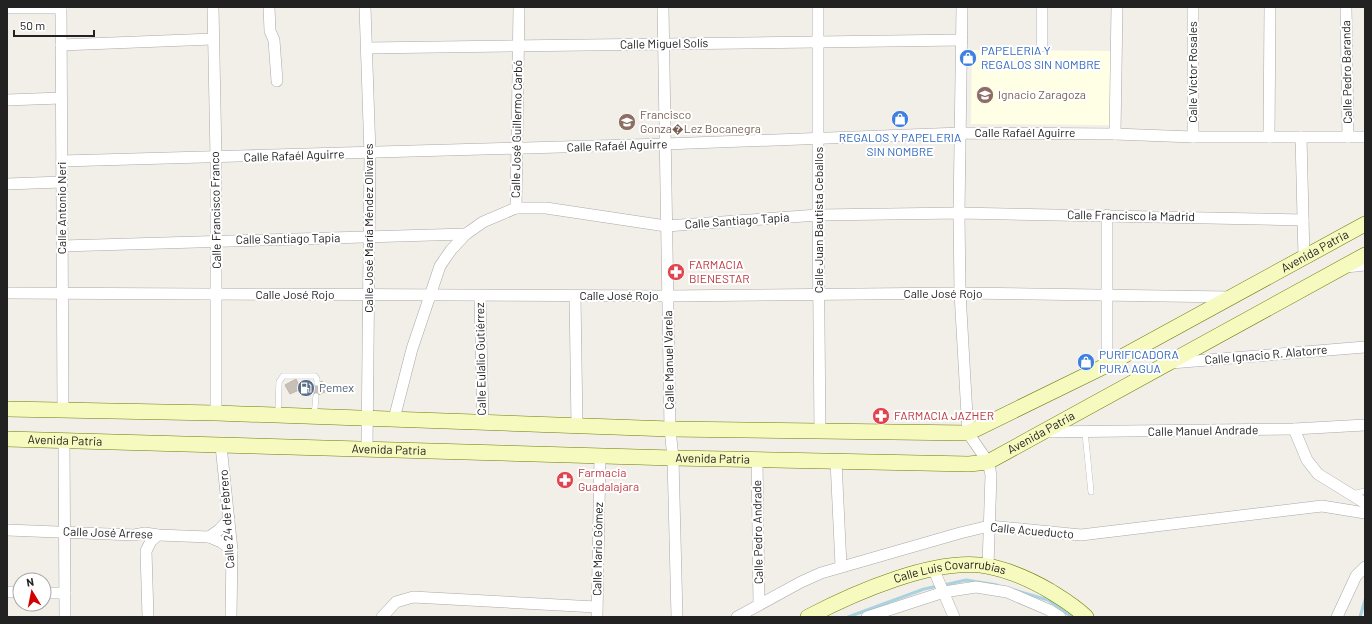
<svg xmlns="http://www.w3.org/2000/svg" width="1372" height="624" viewBox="0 0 1372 624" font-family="Barlow,sans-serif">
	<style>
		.education { fill: #ffffe5 }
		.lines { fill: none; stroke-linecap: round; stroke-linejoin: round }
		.stream { stroke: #aad3df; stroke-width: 3 }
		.building { fill: #c7bfb8; stroke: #c4b6ab }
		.lane-casing { stroke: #a9a9a9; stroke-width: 6 }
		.street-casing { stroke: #a9a9a9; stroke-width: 12 }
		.secondary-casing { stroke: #707d05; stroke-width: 16 }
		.lane { stroke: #fff; stroke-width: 5.5 }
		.street { stroke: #fff; stroke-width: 11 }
		.secondary { stroke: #f7fabf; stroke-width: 15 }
		.labels { text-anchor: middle; stroke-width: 4; stroke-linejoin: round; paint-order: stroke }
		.street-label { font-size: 12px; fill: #222; stroke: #fff }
		.shop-label { font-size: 12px; fill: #366cbe; stroke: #fff; text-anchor: start }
		.education-label { font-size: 12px; fill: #785e54; stroke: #fff; text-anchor: start }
		.health-label { font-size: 12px; fill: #be3a42; stroke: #fff; text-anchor: start }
		.service-label { font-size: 12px; fill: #4e5e75; stroke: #fff; text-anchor: start }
	</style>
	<rect width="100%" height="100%" fill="#f2efe9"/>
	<path class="education" d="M972,50l139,1 -1,74 -139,-1z"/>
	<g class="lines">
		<g class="stream">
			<path d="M944,585l22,-5 31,5"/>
			<path d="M1014,590l34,10 24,17"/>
			<path d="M848,617l76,-28 14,-3"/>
			<path d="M1360,617l5,-17"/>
		</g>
	</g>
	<path class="building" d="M296,379l3,6 10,-5 3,6 10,-5 5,10 -11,5 -3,-5 -11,5 -3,-6 -9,4 -5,-9z"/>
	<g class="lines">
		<defs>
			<g id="lane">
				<path d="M278,414l1,-32 4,-6h32l2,3v4"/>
				<path d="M314,417l2,-21"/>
				<path d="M1085,432l6,60"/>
				<path d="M1353,494l12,-3"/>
			</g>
			<g id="street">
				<path d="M61,7l2,403"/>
				<path d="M213,7l3,151v255"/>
				<path d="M269,7l1,24 4,9 3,41"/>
				<path d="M365,7l5,147 -3,295"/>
				<path d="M663,7l7,422 3,29 4,159"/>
				<path d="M818,7v208l2,217"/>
				<path d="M962,7l-3,206 1,80 8,140 20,29 3,13 -3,91"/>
				<path d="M1042,7v39"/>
				<path d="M1346,7l2,130"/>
				<path d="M7,8h54"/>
				<path d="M61,45l152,-6"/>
				<path d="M367,48l595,-8"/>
				<path d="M7,100l54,-2"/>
				<path d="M1115,134l2,-127"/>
				<path d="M1193,137v-130"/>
				<path d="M1269,137l1,-130"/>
				<path d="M1301,137l3,120"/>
				<path d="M62,161l603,-17 296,-11 154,1 78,3h172"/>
				<path d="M7,184l55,-2"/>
				<path d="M516,208l3,-201"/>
				<path d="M62,246l404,-12"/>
				<path d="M1346,267l19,-2"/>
				<path d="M7,293l661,3 292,-3 270,4"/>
				<path d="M480,296l3,127"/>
				<path d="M575,296l2,130"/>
				<path d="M1171,363l194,-16"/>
				<path d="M1107,365v-150"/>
				<path d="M394,419l18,-70 28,-83 11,-16 15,-16 17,-12 33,-14h30l120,18 152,-11 141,-2 344,7"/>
				<path d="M1294,429l13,31 11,14 47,29"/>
				<path d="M1044,432l250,-3 71,-4"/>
				<path d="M64,440l1,177"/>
				<path d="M221,446l11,104 -1,67"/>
				<path d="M757,460l2,145"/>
				<path d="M836,461l5,105"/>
				<path d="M7,530l127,5 11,-2 13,2 51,2 12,5 11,8"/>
				<path d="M209,537l10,-7 10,-11"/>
				<path d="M933,568l21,49"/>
				<path d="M7,592h13"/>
				<path d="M44,593h21"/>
				<path d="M148,617l-2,-66 5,-10 7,-6"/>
				<path d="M382,617l14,-15 17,-5 183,10"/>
				<path d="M597,617l3,-161"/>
				<path d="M737,617l64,-35 20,-9 139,-40 29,-7 92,9 241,-29 43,7"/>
				<path d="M867,617l77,-25 32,-5 31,5 42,18 11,7"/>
				<path d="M1337,617l19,-41 9,-9"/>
			</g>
			<g id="secondary">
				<path id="s1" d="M7,409l209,4 454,16 298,4 139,-68 258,-141"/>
				<path id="s2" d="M7,439l666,19 296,6 19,-2 377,-207"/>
				<path id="s3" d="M808,617c46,-24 127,-60 179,-51 22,4 44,14 63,25 13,8 25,15 36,26"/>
			</g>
		</defs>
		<use href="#lane" class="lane-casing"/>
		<use href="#street" class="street-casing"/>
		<use href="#secondary" class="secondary-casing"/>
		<use href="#lane" class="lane"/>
		<use href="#street" class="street"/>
		<use href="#secondary" class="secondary"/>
	</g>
	<defs>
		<symbol id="shop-disc" viewBox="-11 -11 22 22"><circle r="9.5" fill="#3f7fe0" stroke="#fff"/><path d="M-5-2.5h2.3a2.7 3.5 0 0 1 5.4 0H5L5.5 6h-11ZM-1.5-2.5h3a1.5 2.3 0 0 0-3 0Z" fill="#fff"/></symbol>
		<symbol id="school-disc" viewBox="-11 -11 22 22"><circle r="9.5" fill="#8d6e63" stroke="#fff"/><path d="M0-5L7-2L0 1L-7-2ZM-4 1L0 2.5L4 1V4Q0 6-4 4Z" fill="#fff"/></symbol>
		<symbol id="pharmacy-disc" viewBox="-11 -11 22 22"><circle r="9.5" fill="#e0444e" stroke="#fff"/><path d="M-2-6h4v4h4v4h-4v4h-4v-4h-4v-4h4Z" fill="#fff"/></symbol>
		<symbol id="fuel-disc" viewBox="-11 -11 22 22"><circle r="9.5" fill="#5c6f8a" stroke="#fff"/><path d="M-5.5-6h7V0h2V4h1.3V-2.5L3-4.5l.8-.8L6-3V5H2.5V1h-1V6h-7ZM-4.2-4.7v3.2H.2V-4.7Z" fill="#fff"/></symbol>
	</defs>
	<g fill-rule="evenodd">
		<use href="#shop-disc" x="958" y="48" width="20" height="20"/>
		<use href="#school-disc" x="975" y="85" width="20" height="20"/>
		<use href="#shop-disc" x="890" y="109" width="20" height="20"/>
		<use href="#school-disc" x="617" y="112" width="20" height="20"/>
		<use href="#pharmacy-disc" x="666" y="262" width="20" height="20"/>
		<use href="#shop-disc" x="1076" y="352" width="20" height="20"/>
		<use href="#fuel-disc" x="296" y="378" width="20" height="20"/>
		<use href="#pharmacy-disc" x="871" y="406" width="20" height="20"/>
		<use href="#pharmacy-disc" x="555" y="470" width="20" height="20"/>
	</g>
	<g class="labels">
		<g class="street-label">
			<text transform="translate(664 44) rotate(-1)" y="4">Calle Miguel Solís</text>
			<text transform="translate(1193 72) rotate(-90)" y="4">Calle Víctor Rosales</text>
			<text transform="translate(1347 72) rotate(-91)" y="4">Calle Pedro Baranda</text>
			<text transform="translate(517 129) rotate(-89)" y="4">Calle José Guillermo Carbó</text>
			<text x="1025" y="137">Calle Rafaél Aguirre</text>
			<text transform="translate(617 146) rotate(-2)" y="4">Calle Rafaél Aguirre</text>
			<text transform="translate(294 156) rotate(-2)" y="4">Calle Rafaél Aguirre</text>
			<text transform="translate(62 208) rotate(-90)" y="4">Calle Antonio Neri</text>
			<text transform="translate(216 210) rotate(-91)" y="4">Calle Francisco Franco</text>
			<text transform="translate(1131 216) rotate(1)" y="4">Calle Francisco la Madrid</text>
			<text transform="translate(819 220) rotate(-90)" y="4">Calle Juan Bautista Ceballos</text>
			<text transform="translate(737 221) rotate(-4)" y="4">Calle Santiago Tapia</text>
			<text transform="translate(369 228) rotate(-90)" y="4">Calle José María Méndez Olivares</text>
			<text transform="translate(288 239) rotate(-1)" y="4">Calle Santiago Tapia</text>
			<text dy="4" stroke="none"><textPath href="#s1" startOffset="1353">Avenida Patria</textPath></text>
			<text x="943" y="298">Calle José Rojo</text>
			<text x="295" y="299">Calle José Rojo</text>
			<text x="619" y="300">Calle José Rojo</text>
			<text transform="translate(1266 355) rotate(-5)" y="4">Calle Ignacio R. Alatorre</text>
			<text transform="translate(481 359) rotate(-91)" y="4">Calle Eulalio Gutiérrez</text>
			<text transform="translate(669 360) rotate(-91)" y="4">Calle Manuel Varela</text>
			<text transform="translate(1203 431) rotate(-1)" y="4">Calle Manuel Andrade</text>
			<text dy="4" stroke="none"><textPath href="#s2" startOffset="1042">Avenida Patria</textPath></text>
			<text dy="4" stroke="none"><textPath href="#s2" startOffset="58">Avenida Patria</textPath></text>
			<text dy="4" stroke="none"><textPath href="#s2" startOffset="382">Avenida Patria</textPath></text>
			<text dy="4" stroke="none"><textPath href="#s2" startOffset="706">Avenida Patria</textPath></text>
			<text transform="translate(227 519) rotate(-94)" y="4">Calle 24 de Febrero</text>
			<text transform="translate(1032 531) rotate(5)" y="4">Calle Acueducto</text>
			<text transform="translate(758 532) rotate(-91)" y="4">Calle Pedro Andrade</text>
			<text transform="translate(108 533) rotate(2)" y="4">Calle José Arrese</text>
			<text transform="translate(598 549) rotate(-89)" y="4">Calle Mario Gómez</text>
			<text dy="4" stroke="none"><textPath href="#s3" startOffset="151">Calle Luis Covarrubias</textPath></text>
		</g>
		<g class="shop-label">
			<text x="981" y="55">PAPELERIA Y<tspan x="981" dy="14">REGALOS SIN NOMBRE</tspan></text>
			<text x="900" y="142" text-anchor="middle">REGALOS Y PAPELERIA<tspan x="900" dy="14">SIN NOMBRE</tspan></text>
			<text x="1099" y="359">PURIFICADORA<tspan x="1099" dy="14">PURA AGUA</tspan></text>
		</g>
		<g class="education-label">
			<text x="998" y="99">Ignacio Zaragoza</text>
			<text x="640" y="119">Francisco<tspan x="640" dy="14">Gonza�Lez Bocanegra</tspan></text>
		</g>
		<g class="health-label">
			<text x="689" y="269">FARMACIA<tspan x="689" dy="14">BIENESTAR</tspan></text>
			<text x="894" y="420">FARMACIA JAZHER</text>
			<text x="578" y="477">Farmacia<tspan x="578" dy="14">Guadalajara</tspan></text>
		</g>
		<g class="service-label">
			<text x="319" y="392">Pemex</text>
		</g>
	</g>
	<rect width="1372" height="624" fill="none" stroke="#222222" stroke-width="16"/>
	<g transform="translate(32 592) rotate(350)"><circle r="19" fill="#ffffff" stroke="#a7a7a7"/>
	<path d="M0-3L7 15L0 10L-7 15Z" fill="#d40000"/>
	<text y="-6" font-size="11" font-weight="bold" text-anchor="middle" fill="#222222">N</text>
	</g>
	<path d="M14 30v6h80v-6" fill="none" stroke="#222222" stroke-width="2"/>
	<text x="20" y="30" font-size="12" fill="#222222" stroke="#ffffff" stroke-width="3" paint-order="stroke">50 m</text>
</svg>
